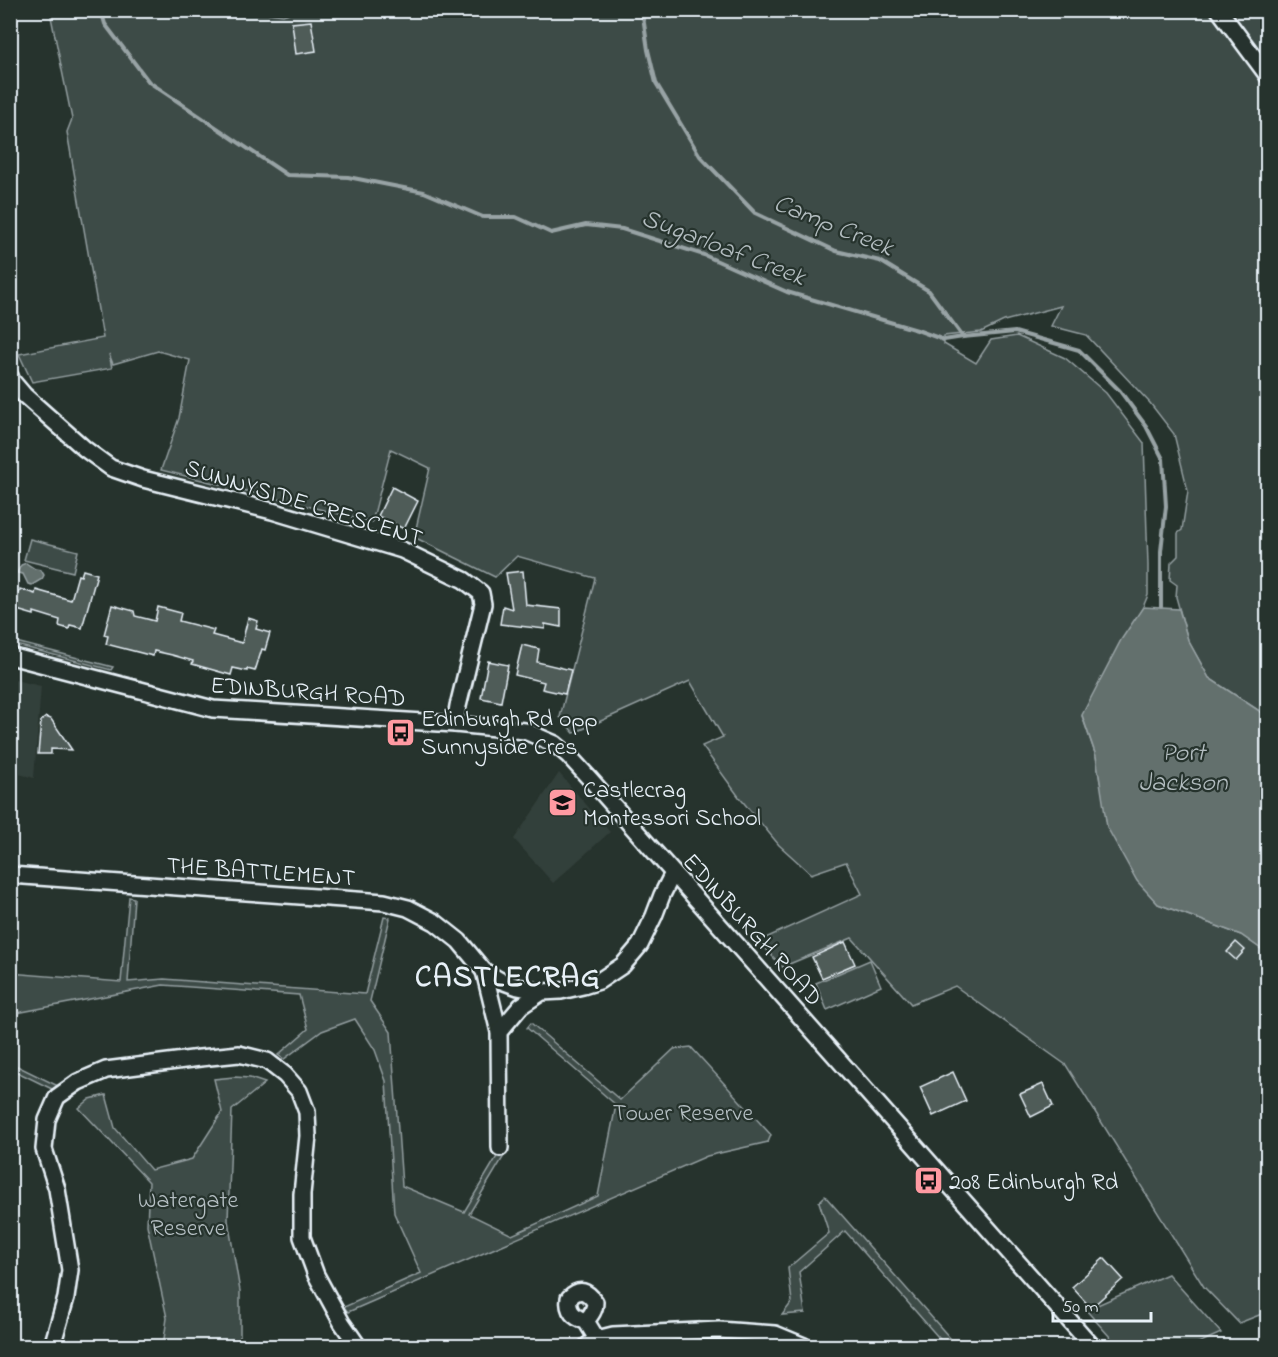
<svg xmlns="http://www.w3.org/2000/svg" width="1278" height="1357" viewBox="0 0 1278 1357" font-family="'Indie Flower',sans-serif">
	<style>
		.built { fill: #333f3a }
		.green { fill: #3e4b47; stroke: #939ea0; stroke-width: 1.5 }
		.water { fill: #636f6d; stroke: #98a3a5; stroke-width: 1.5 }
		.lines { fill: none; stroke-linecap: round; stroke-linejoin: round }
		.stream { stroke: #98a3a5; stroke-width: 4 }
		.building { fill: #505c59; stroke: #e8f1f8; stroke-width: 1.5 }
		.street-casing { stroke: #e8f1f8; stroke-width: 20 }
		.street { stroke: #26332d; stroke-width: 15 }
		.labels { text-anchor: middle; stroke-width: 4.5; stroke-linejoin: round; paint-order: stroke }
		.street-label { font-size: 24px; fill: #e8f1f8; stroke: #26332d }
		.poi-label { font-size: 24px; fill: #e8f1f8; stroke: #26332d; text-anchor: start }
		.park-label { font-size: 24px; fill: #b5bfc3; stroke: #26332d }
		.water-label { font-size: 26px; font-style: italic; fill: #b3bdc0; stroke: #26332d }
		.district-label { font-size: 30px; font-weight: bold; letter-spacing: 1.5px; fill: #e8f1f8; stroke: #26332d }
	</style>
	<rect width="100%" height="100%" fill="#26332d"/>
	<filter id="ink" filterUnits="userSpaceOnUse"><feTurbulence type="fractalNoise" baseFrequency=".0167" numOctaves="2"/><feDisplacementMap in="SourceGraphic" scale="12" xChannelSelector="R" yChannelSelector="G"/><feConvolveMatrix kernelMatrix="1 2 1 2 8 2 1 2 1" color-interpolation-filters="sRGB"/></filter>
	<g filter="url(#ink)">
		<g class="built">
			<path d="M10,679l31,7 -7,92 -23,-6z"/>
			<path d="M559,773l51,59 -57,51 -39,-44z"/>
		</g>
		<g class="green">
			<path d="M247,10l36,5 15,-5 969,1v705l-58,-38 -21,-38 -12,-43 1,-12 -7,-5 1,-17 7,-7v-23l4,-3 6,-39 -14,-57 -24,-31 -64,-68 -35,-9 10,-20 -57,15 -23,11 -37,4v8l32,19 15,-23 26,-4 48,22 41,35 38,50 4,122v30l-5,12 -61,109 14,40 4,26 58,122 83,31 26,18v359l-28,11 -35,-36 -138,-222 -111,-79 -44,18 -59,-66 -70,29 -23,-26 103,-47 -16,-32 -35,12 -32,-29 -40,-48 -37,-51 21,-9 -33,-56 -116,52 -14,-16 35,-139 -78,-22 -22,21 -81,-40 16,-69 -39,-19 -19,73 -211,-52 18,-52 11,-58 -32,-9 -45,13 -4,-10 3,14 -80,14 -13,-28 84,-16 -36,-206 5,-13 -21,-102 4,-6z"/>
			<path d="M30,539l48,12 -5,21 -49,-12z"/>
			<path d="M16,642l97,25 -2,3 -95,-25z"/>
			<path d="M129,897l5,1 -6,84 36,-3 201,15 19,-77 6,1 -20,83 21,31 11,154 62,26 38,-64 5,3 -38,63 43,21 86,-39 18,-91 -89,-77 4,-5 89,77 54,-51 17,-2 80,88 -3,7 -61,14 -359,156 -4,-5 77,-34 -27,-60 -8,-132 -11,-31 -20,-31 -33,12 -38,28 -6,-4 30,-26 -9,-34 -136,-10 -152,29 -1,-41 111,9z"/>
			<path d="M870,960l11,26 -54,24 -11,-27z"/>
			<path d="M10,1063h1l47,23 -4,4 -43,-21z"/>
			<path d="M234,1077l16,1 15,5 -33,27 -4,110 12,71v55h-77l4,-28 -20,-93 2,-43 -70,-74 11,-9 16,-4 9,33 36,42 41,-11 30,-47 -8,-33z"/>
			<path d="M825,1196l132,150h-11l-101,-115 -46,41 6,41 -23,2 10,-13 -4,-34 41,-35 -10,-31z"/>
			<path d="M1168,1274l53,59 -29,13h-74l-32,-36z"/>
		</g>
		<g class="water">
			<path d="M26,563l9,6 6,1 3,5 -2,4 -10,6 -4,-1 -5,-10 -6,-1 4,-8z"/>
			<path d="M1143,607l36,2 9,31 21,38 58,38v237l-26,-18 -83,-31 -21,-23 -30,-54 -11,-71 -14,-41 39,-75z"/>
		</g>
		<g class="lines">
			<g class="stream">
				<path d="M101,10l4,14 44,58 138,93 61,2 76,15 59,25h33l35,16 35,-8 36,4 82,26 83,37 130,38 27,10 19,-3 52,-5 64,18 41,41 26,35 17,33 3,47 -5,45v56"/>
				<path d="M642,10l6,40 8,33 44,73 55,57 81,38 44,10 49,30 34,46"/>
			</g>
		</g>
		<g class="building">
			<path d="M311,21l5,30 -20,3 -4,-31z"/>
			<path d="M392,487l26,14 -14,28 -26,-13z"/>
			<path d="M83,570l14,4 -15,54 -12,-3 -1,4 -10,-3 1,-6 -26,-8v3l-24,-7v-11l6,1 2,-7h2v-2l15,5 1,-4 35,10 7,-25 3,1z"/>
			<path d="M523,571l3,34 35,4v18l-16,-3v5l-45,-5 3,-18 9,3 -6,-36z"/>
			<path d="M112,605l22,6 1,5 20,5 3,-14 23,6 -2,8 35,9 -2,5 30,8 6,-25 10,3 -2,8 14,4 -5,17 -3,-1 -7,22 -8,-2v2l-14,-3 -2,7 -39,-11 1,-3 -21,-6 -18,-4 -1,5 -47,-12 2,-8 -4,-1z"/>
			<path d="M522,645l17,4 -2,13 34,8 -6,24 -23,-5 2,-7 -29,-7z"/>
			<path d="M488,661l20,4 -7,37 -20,-4z"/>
			<path d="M46,717l5,2 21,31 -21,-1v5h-13l3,-33z"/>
			<path d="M845,942l10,22 -33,14 -10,-21z"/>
			<path d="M1236,942l9,8 -9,10 -9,-8z"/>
			<path d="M953,1072l13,29 -33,15 -13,-29z"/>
			<path d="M1043,1084l10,22 -22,11 -11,-23z"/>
			<path d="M1104,1258l19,21 -32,29 -19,-21z"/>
		</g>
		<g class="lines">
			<defs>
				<g id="street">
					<path d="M1219,10l49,66"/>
					<path d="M10,376l2,5 12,14 61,54 26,19 32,11 129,32 130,39 62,30 17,13 2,11 -25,102 -3,18"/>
					<path d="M10,656l203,53 242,15 70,7 30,13 13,11 22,24 502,567"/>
					<path d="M10,875l374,27 24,6 27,14 24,19 25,30 15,9 19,7 24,5"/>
					<path d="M484,971l15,61"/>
					<path d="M500,1148l-1,-116 22,-26 21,-14 19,-1 22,-5 16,-5 24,-16 17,-20 14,-29 8,-21 11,-22"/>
					<path d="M586,1321c5,-6 9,-11 9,-19 -8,-11 -15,-15 -26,-4 -2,13 5,20 17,23l11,18"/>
					<path d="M52,1346l14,-48 4,-28 -13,-81 -13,-40 3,-29 10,-23 21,-15 28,-12 94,-12 39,-4 28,7 18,14 14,16 8,21 1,24 -6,58v43l14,38 26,48 16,23"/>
					<path d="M587,1346l10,-7 16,-4 106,-5 56,4 29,12"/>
				</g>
			</defs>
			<use href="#street" class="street-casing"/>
			<use href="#street" class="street"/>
		</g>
	</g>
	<defs>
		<symbol id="bus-square" viewBox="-11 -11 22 22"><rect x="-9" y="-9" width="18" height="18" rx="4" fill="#ff9aa2" stroke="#26332d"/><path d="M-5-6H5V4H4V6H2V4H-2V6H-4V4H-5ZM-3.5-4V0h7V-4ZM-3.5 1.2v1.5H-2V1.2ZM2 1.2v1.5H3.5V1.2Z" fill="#111"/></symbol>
		<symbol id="school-square" viewBox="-11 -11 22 22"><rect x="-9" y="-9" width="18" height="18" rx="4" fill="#ff9aa2" stroke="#26332d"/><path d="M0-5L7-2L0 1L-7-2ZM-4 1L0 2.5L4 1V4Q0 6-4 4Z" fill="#111"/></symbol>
	</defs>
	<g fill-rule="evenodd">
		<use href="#bus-square" x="384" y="716" width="33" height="33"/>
		<use href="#school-square" x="546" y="786" width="33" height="33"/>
		<use href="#bus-square" x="912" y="1164" width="33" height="33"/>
	</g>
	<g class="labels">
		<g class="street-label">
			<text transform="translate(304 502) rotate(17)" y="8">SUNNYSIDE CRESCENT</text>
			<text transform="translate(308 691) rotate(4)" y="8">EDINBURGH ROAD</text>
			<text transform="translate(261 871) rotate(4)" y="8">THE BATTLEMENT</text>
			<text transform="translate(753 929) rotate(48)" y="8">EDINBURGH ROAD</text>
		</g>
		<g class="poi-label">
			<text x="421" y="726">Edinburgh Rd opp<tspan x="421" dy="28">Sunnyside Cres</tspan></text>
			<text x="583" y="797">Castlecrag<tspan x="583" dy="28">Montessori School</tspan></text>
			<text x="949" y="1189">208 Edinburgh Rd</text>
		</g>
		<g class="park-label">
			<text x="683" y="1120">Tower Reserve</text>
			<text x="188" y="1207">Watergate<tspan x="188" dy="28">Reserve</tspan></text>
		</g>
		<g class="water-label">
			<text transform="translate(834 224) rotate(22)" y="9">Camp Creek</text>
			<text transform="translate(724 246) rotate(21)" y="9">Sugarloaf Creek</text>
			<text x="1183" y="760">Port<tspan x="1183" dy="30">Jackson</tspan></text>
		</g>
		<g class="district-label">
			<text x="508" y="986">CASTLECRAG</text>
		</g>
	</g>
	<rect width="1278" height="1357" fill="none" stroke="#26332d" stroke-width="36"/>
	<rect x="18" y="18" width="1242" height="1321" fill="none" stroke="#e8f1f8" stroke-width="2" filter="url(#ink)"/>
	<path d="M1053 1312v9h98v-9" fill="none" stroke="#e8f1f8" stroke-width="3"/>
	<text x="1062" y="1312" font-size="18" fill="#e8f1f8" stroke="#26332d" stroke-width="4.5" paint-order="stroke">50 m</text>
</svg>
